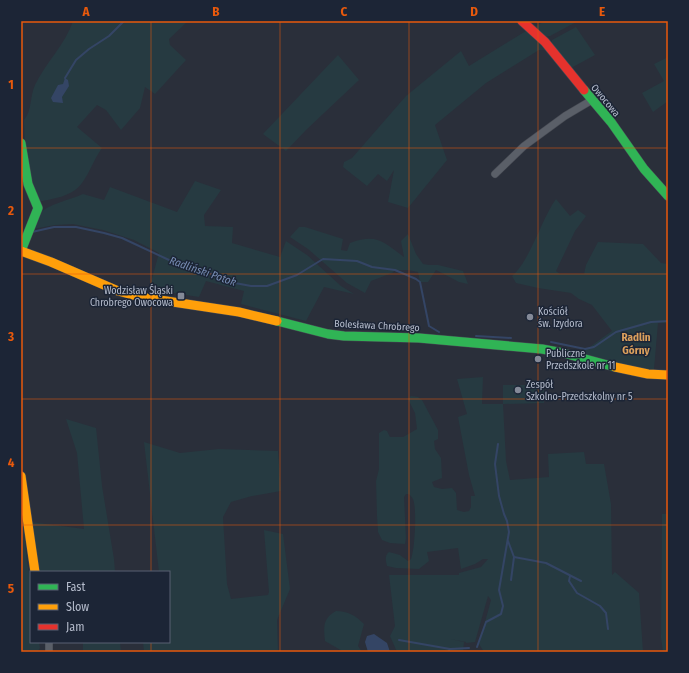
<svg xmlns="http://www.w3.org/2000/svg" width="689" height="673" viewBox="0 0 689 673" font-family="'Fira Sans Condensed',sans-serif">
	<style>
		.green { fill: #263a41 }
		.water { fill: #344565 }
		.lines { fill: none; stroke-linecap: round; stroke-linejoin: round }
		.stream { stroke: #344565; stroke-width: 2 }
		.street-casing { stroke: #464a53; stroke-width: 8 }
		.fast-casing { stroke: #464a53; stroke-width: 10 }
		.slow-casing { stroke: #464a53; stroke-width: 10 }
		.jam-casing { stroke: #464a53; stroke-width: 10 }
		.street { stroke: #5a5f68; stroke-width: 7 }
		.fast { stroke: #30b455; stroke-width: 9 }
		.slow { stroke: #ff9f0a; stroke-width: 9 }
		.jam { stroke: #e5322d; stroke-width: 9 }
		.grid { fill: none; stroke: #e8590c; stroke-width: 1; stroke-opacity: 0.55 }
		.poi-dot { fill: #848a98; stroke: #1c2536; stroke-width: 1.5 }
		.labels { text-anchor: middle; stroke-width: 3; stroke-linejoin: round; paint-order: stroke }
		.street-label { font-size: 10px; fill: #b4bbcb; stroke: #1c2536 }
		.poi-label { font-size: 10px; fill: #b4bbcb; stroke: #1c2536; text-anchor: start }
		.water-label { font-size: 11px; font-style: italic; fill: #798eb5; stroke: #1c2536 }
		.neighbourhood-label { font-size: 11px; font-weight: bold; fill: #dda15d; stroke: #1c2536 }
		.neatline { fill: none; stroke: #e8590c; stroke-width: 1.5 }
		.grid-label { font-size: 13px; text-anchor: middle; font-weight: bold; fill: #e8590c }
	</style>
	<rect width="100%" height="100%" fill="#2a2f3a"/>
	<g class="green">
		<path d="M73,21h115l-19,18 1,6 16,15 -31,34 -10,-7 -5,21 -19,22 -15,-20 -9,-5 -20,22 25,21c-8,11 -12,24 -20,35 -10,14 -30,16 -45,19l-12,-53 -1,-29c8,-9 6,-25 11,-35 11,-23 30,-40 38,-64z"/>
		<path d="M545,21h33l-28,15 -6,1 -12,-9z"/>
		<path d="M576,27l19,28 -24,13 -20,-22 1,-6z"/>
		<path d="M526,31l20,19h-7l-53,33 -51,42 12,35 -39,48 -20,-6 6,-32 -7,11 -9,-7 -11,12 -24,-19 1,-5 8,-4 54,-62 55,-45 8,15z"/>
		<path d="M338,55l21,25 -53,50 -20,21 -23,-17z"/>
		<path d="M668,57v44l-15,11 -11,-19 22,-12 -10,-17z"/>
		<path d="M195,181l26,9 -17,25 1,11 28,1 -1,16 48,14 6,-16 21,14 34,31 13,8 -30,-7 -18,34 -65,-17 3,-13 -38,-10 -7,16 -50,-8 10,-36 -25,-13 -31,-10 -30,-6 -18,1 -22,4c1,-5 3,-11 6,-15 9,-10 31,-14 44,-20l21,6 6,-13 67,25z"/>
		<path d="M556,199l14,17 8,-6 8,6 -11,15 -19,40 4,3h24l2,-9 12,-23 45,2 18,19 7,1v59h-10l-4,46h-25l-49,-15 32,-23 -20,-26 -13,-6 -8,-6 -33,-5 -22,-5 -4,-7c18,-15 29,-56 44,-77z"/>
		<path d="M299,227h6l38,12 -2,11 6,1 3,-8c27,-10 33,-1 54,14l-3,-16 7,-7 8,20 7,10 6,1h9l25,6 5,13 -9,-2 -23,-12 -8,12h-8l-2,-10 -10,-2h-13l-3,3 -21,8 -6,12 -18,-10 -39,-34 -18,-12z"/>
		<path d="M483,377l-1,27h21v-19h41v18l-41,1 3,57 4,19 39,-3 -1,-23 36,-2 2,12h18l7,40 1,71 3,-3 24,21 4,59h-159l-5,-8 12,-44 -3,-4 -13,46 -9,1v-1l-16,-3 14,3 -1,10h-66l-7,-16 5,-10 -6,-51h70v-2l22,-6 7,-8h-5l-8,5 -14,5 -3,-21 -31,4 2,9 -10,8 -23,-1 -9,-2c-1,-5 -3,-10 2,-14l11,3 8,6 3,-2c4,-10 6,-51 2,-60 -2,-3 -3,-5 -7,-5l-2,3 2,41 -1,6 -15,-1 -8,-3 -4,-8 -1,-16 -1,-35 3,-12v-36l5,-3 3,1 3,6h13l14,-8 -2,-16 -7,-14 3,-3 7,1 4,3 16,30v9l-4,2 1,8 6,9 1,20 -10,4 2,5 8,2 10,-1 4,5 1,17 7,2 5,-1 2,-4v-11h4l-6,-21 -11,-58 9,-3 -10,-35z"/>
		<path d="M66,419l30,9 6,58 12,73 1,13h-75l-9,-50 53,7 -7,-76z"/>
		<path d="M144,442l36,11 39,-4 59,2 3,40 -29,5 -21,6 -8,15 4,67 4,15 37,-4 1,-3 -5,-62 19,4 7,55 -13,31 1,32h-134l-1,-10h26v-70h-10z"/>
		<path d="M662,514h6v138h-5l-2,-14z"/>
		<path d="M21,520l2,1 4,41 4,21v59h8l1,6 -3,4h-16z"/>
		<path d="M336,611c12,0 20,5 28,13l-6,22 4,6h-18l-19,-11c-1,-14 -3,-22 11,-30z"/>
		<path d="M83,642h37l1,10h-38z"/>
	</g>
	<g class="water">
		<path d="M65,78l3,2 1,6 -7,11 1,6 -10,-1 -2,-4 7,-13 5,-1z"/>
		<path d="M374,634l13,9 3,9h-22l-3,-10 2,-6z"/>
	</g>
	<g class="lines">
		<g class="stream">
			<path d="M65,78l11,-18 13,-11 20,-13 15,-15"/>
			<path d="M32,232l22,-5h22l28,6 18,5 47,22 33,10 33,13 16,3h16l30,-11 26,-16 34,2 15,6 23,3 21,9 4,3 9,44 10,6"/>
			<path d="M476,336l35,2"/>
			<path d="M551,342l34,7 9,-2 22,-15 35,-10 17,-1"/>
			<path d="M508,541l6,16 32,6 35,18"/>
			<path d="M570,576l-1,5 8,12 23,13 6,7 2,16"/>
			<path d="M511,580l3,-23"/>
			<path d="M399,640l51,9"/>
			<path d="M477,647l9,-25 15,-8 2,-8 -4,-16 10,-58 -2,-11 -3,-7 -5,-18 -4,-32 3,-20"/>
			<path d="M448,652l2,-3 19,-1"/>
		</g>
		<defs>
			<g id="street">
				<path d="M495,174l29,-28 41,-30 27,-16"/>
				<path d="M49,642v10"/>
			</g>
			<g id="fast">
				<path d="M584,90l27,32 33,47 24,27"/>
				<path d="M21,143l7,41 10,24 -17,43"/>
				<path d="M277,321l51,13 16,2 75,2 123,11 21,4 52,14"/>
			</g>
			<g id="slow">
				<path d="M21,251l30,11 67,29 22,6 99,15 38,9"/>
				<path d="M615,367l33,7 20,1"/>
				<path d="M21,476l14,96"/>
			</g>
			<path id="jam" d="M522,21l23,21 39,48"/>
		</defs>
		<use href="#street" class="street-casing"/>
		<use href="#fast" class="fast-casing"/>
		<use href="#slow" class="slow-casing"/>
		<use href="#jam" class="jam-casing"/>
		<use href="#street" class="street"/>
		<use href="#fast" class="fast"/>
		<use href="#slow" class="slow"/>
		<use href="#jam" class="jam"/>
	</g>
	<path class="grid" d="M151,21v551M280,21v631M409,21v631M538,21v631M21,148h647M21,274h647M21,399h647M21,525h647M151,642v10"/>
	<g class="poi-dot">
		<rect x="177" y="292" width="8" height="8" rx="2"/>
		<circle cx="530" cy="317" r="4"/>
		<circle cx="538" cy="359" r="4"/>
		<circle cx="518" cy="390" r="4"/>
	</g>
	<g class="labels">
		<g class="street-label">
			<text transform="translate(606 100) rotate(50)" y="4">Owocowa</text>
			<text transform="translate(377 325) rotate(3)" y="4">Bolesława Chrobrego</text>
		</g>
		<g class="poi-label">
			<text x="173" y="294" text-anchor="end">Wodzisław Śląski<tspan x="173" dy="12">Chrobrego Owocowa</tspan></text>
			<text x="538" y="315">Kościół<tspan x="538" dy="12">św. Izydora</tspan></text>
			<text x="546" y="357">Publiczne<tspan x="546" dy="12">Przedszkole nr 11</tspan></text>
			<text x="526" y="388">Zespół<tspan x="526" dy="12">Szkolno-Przedszkolny nr 5</tspan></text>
		</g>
		<g class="water-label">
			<text transform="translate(203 271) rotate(19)" y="4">Radliński Potok</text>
		</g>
		<g class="neighbourhood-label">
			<text x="636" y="341">Radlin<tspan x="636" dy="13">Górny</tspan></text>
		</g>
	</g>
	<rect width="689" height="673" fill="none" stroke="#1c2536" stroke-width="44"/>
	<rect x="30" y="571" width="140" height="72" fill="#1c2536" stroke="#596172"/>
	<rect x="38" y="584" width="20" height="6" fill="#30b455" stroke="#596172"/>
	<text x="66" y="591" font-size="12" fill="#b4bbcb">Fast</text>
	<rect x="38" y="604" width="20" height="6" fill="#ff9f0a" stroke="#596172"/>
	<text x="66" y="611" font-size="12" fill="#b4bbcb">Slow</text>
	<rect x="38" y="624" width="20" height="6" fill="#e5322d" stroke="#596172"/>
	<text x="66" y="631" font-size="12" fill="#b4bbcb">Jam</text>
	<rect x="22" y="22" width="645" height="629" class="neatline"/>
	<g class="grid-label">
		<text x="86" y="16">A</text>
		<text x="216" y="16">B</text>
		<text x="344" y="16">C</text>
		<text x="474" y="16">D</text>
		<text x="602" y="16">E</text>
		<text x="11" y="89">1</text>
		<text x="11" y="215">2</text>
		<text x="11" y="341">3</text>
		<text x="11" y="467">4</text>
		<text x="11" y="593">5</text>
	</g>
</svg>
